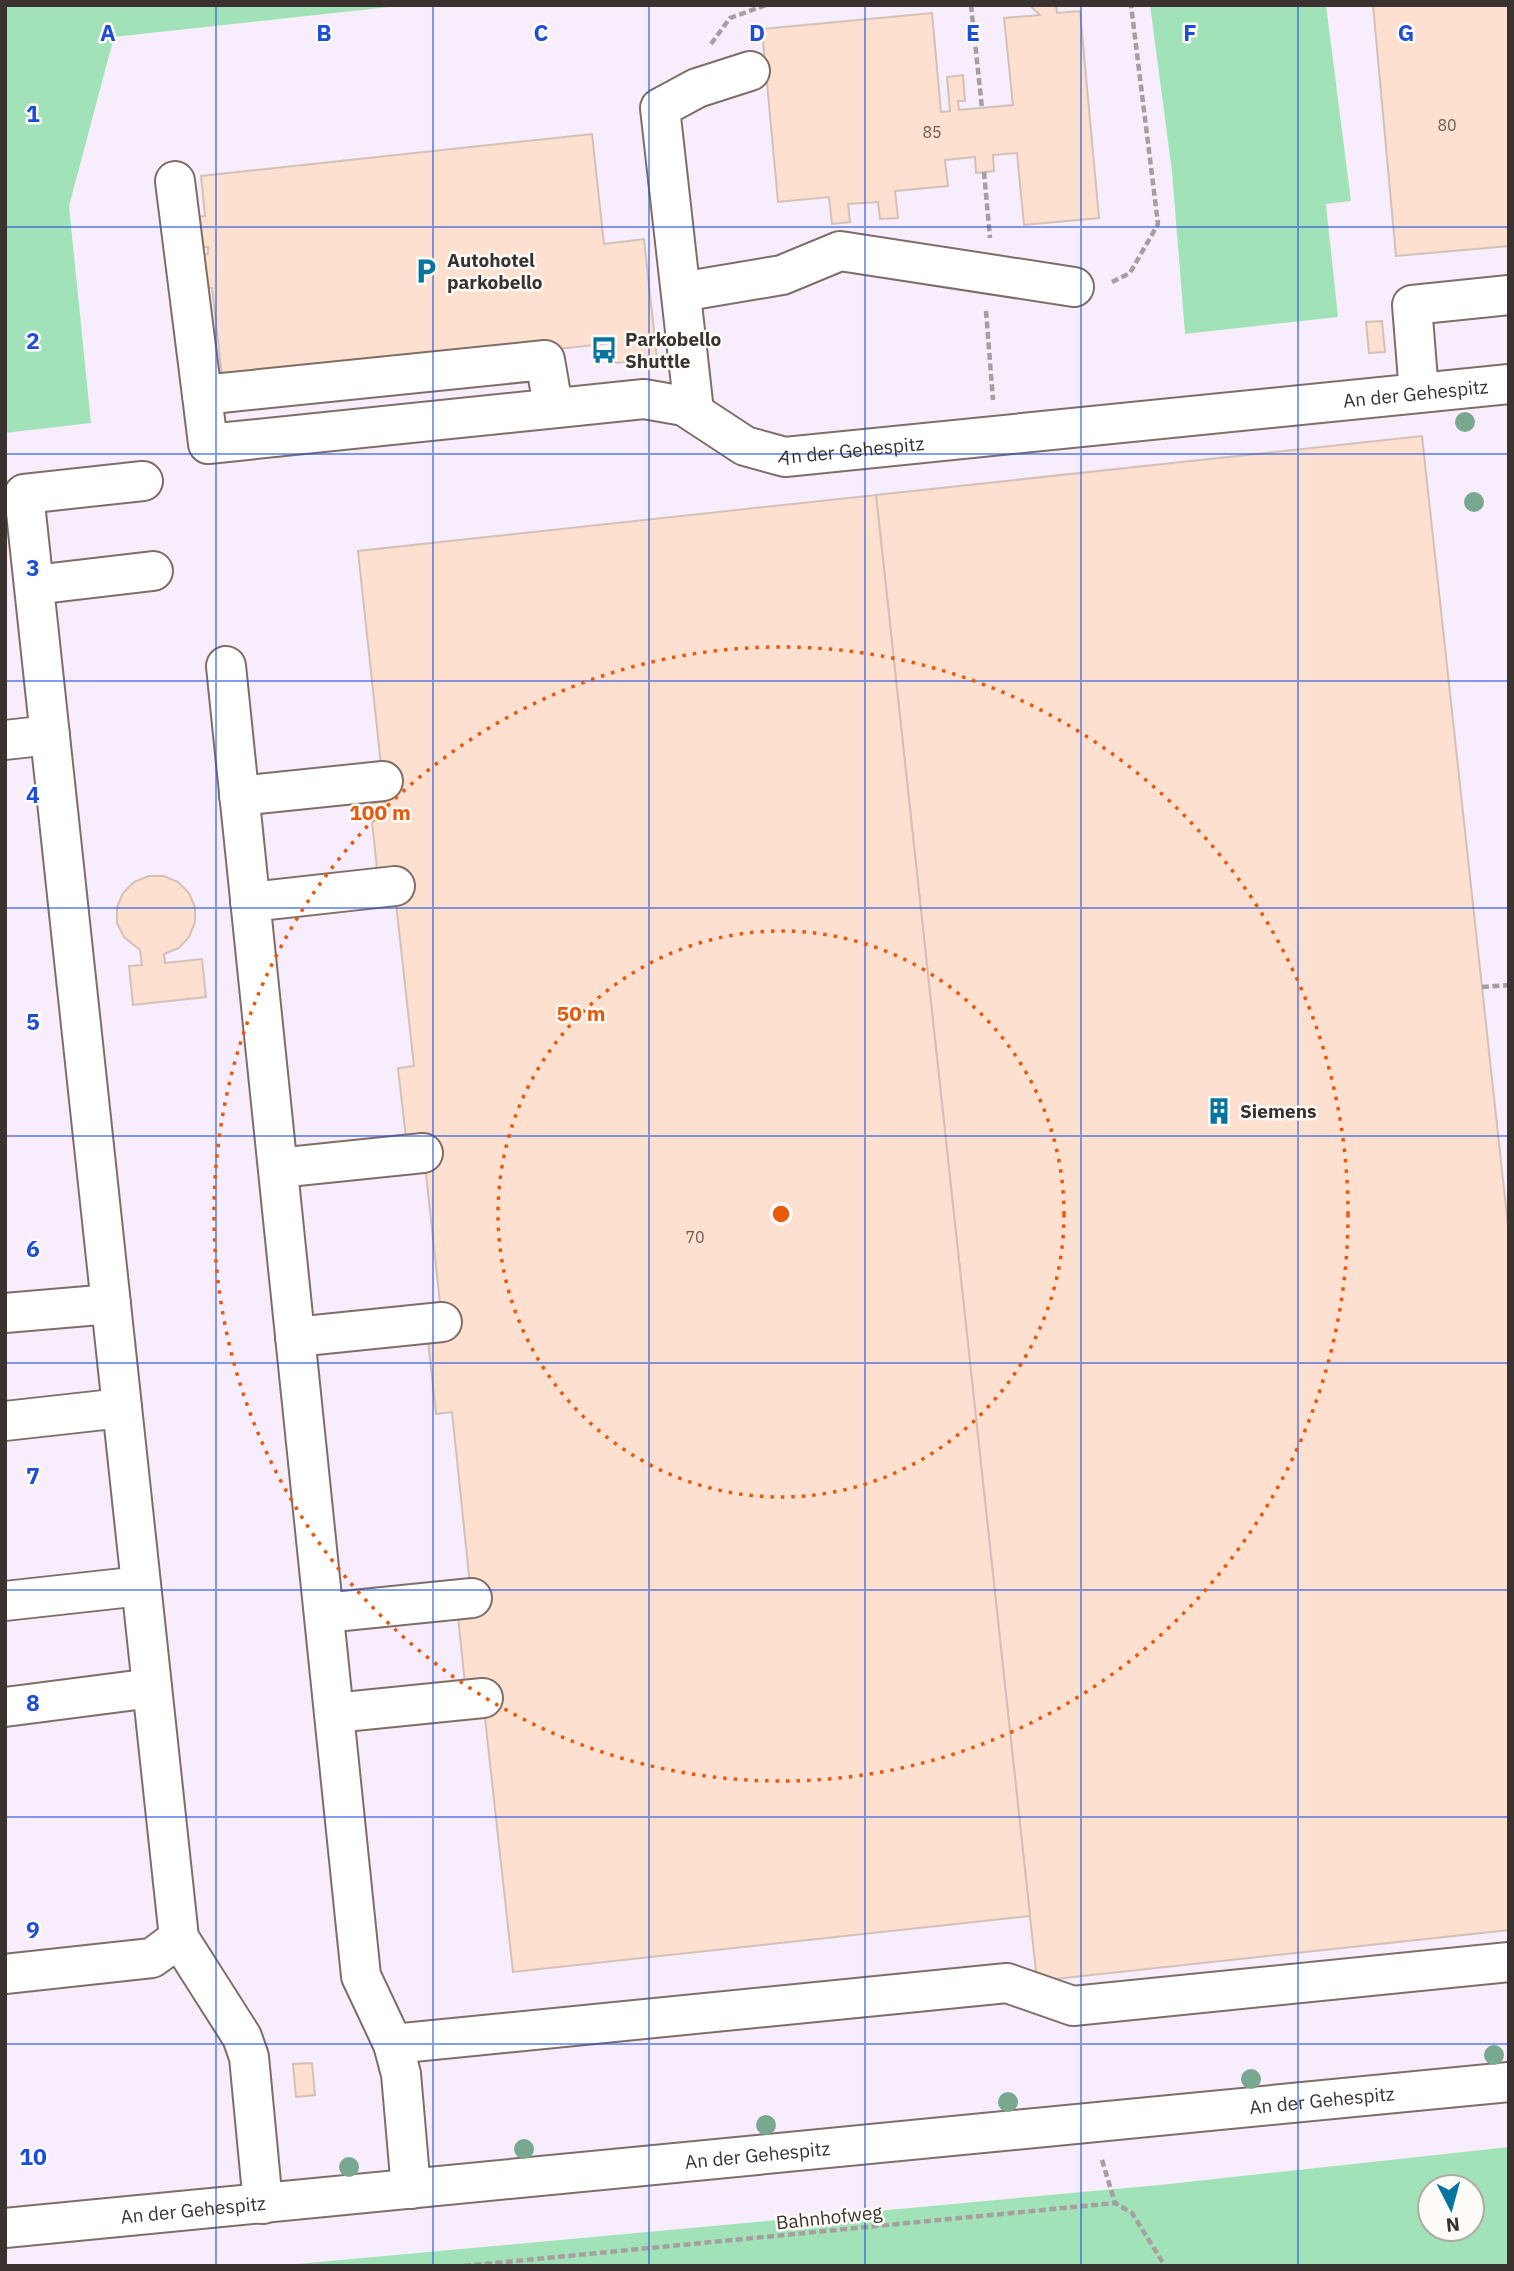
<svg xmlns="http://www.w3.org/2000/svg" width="1514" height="2271" viewBox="0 0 1514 2271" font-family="'IBM Plex Sans',sans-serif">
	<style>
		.commercial { fill: #f8edfd }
		.green { fill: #a2e2b9; fill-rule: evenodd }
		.building { fill: #fde0cf; stroke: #d3c1b7; stroke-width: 2 }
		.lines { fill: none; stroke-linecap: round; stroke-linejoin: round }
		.minor-casing { stroke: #7e6e65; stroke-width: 42 }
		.path { stroke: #a5a09d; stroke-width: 4.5; stroke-dasharray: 7 3.5; stroke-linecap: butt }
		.minor { stroke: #fff; stroke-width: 38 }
		.tree { fill: #79a890 }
		.grid { fill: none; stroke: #1d4ed8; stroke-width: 2; stroke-opacity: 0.55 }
		.ring { fill: none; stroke: #e8590c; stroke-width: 3.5; stroke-dasharray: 3.5 7 }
		.labels { text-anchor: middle; stroke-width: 5; stroke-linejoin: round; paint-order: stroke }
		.number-label { font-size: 16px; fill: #6a5e56 }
		.poi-label { font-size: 19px; font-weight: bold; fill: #39322e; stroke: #fefbf8; text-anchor: start }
		.street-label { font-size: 19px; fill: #39322e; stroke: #fefbf8 }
		.grid-label { font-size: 23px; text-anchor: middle; font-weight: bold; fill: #1d4ed8; stroke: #fefbf8; stroke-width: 5; stroke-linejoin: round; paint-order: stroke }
		.centre { fill: #e8590c; stroke: #fefbf8; stroke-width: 3.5 }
		.ring-label { font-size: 21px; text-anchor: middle; font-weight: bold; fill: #e8590c; stroke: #fefbf8; stroke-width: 5; stroke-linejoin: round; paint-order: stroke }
	</style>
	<rect width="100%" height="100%" fill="#fefbf8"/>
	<path class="commercial" d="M408,5h742l22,167 13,162 153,-17 -12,-113 25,-4 -25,-195h183v2142l-350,38 -884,81h-270v-1833l86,-11 -22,-216 45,-169z"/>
	<g class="green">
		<path d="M5,5h403l-294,32 -45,169 22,217 -86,10z"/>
		<path d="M1150,5h176l25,196 -25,3 12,113 -153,17 -13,-162z"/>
		<path d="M1509,2147v119h-1234l884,-81zM1430,2187h42v42h-42z"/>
	</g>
	<g class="building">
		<path d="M1029,5h27l1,8 23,-2 19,207 -75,7 -7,-72 -24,2 1,16 -18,2 -1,-16 -30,3 3,26 -53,5 3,27 -18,1 -2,-17 -30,2 2,18 -18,2 -3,-27 -51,5 -16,-173 170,-16 9,99 9,-1 -3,-34 16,-2 2,26h-7l1,9 54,-5 -9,-87 36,-3z"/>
		<path d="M1373,5h136v241l-113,10z"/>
		<path d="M592,134l12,110 40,-5 13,120 -42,4 -2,-20 -390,42 -11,-97h-6l-3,-33 5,-1v-7l-16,1 -3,-30 16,-2 -4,-40z"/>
		<path d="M1382,321l3,31 -16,1 -3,-31z"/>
		<path d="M1422,436l87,799v695l-472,51 -161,-1486z"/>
		<path d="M876,495l154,1421 -517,56 -32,-290 -16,2 -7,-68 15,-2 -21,-202 -16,2 -8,-73 16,-1 -22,-203 -16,1 -8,-70 16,-2 -22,-199 -15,2 -7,-66 15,-1 -27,-251z"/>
		<path d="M149,876h15l14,6 11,11 6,14v15l-6,15 -10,11 -15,6 1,9 37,-4 4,38 -73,8 -4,-39 13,-1 -2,-15 -16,-13 -7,-14v-16l6,-14 11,-11z"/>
		<path d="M312,2063l3,32 -19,2 -3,-33z"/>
	</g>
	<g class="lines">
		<defs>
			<g id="minor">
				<path d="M175,181l27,214"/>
				<path d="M681,292l101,-17 58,-24 234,36"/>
				<path d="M1419,393l-7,-88 97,-10"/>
				<path id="s1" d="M553,406l-8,-46 -343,35 6,49 436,-45 40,7 61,40 40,11 724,-73"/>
				<path d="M694,411l-34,-303 37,-20 53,-17"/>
				<path d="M143,481l-119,13 155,1444 63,99 7,20 14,147"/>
				<path d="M34,585l119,-14"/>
				<path d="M226,666l135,1310 32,68 8,30 10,115"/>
				<path d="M5,740l45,-5"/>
				<path d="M239,796l144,-15"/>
				<path d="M250,902l145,-16"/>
				<path d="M278,1168l145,-15"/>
				<path d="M5,1313l106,-9"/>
				<path d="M295,1337l147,-15"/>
				<path d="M5,1421l117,-13"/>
				<path d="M5,1601l136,-15"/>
				<path d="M324,1613l148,-15"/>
				<path d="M5,1707l147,-19"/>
				<path d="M334,1713l149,-15"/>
				<path d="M5,1974l147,-16 27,-20"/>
				<path d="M393,2044l614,-61 66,23 436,-44"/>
				<path id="s2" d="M5,2228l1504,-146"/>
			</g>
		</defs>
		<use href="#minor" class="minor-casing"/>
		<g class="path">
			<path d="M971,5l11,103"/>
			<path d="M711,44l19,-26 36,-13"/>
			<path d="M984,172l6,66"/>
			<path d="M1112,282l18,-9 28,-49 -27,-219"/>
			<path d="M986,311l7,89"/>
			<path d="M1482,987l27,-2"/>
			<path d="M1102,2160l13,43"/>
			<path d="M464,2266l651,-63 17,10 33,53"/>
		</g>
		<use href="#minor" class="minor"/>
	</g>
	<g class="tree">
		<circle cx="1465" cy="422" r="10"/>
		<circle cx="1474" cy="502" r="10"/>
		<circle cx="1494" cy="2055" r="10"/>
		<circle cx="1251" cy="2079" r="10"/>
		<circle cx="1008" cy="2102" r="10"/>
		<circle cx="766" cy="2125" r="10"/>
		<circle cx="524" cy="2149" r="10"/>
		<circle cx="349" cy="2167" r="10"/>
	</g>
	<path class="grid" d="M216,5v2261M433,5v2261M649,5v2261M865,5v2261M1081,5v2261M1298,5v2261M5,227h1504M5,454h1504M5,681h1504M5,908h1504M5,1136h1504M5,1363h1504M5,1590h1504M5,1817h1504M5,2044h1504"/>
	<g class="ring">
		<circle cx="781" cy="1214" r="283"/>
		<circle cx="781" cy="1214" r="567"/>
	</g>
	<defs>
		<symbol id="parking-bare" viewBox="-9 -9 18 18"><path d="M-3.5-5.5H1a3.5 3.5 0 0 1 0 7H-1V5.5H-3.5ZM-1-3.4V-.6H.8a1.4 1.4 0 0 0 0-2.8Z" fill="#0875a0" stroke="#fefbf8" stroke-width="2.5" paint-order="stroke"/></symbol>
		<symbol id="bus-bare" viewBox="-9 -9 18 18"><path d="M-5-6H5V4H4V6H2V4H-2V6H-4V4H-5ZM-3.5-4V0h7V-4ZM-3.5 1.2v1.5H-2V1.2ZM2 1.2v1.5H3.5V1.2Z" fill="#0875a0" stroke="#fefbf8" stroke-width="2.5" paint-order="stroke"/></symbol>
		<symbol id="building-bare" viewBox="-9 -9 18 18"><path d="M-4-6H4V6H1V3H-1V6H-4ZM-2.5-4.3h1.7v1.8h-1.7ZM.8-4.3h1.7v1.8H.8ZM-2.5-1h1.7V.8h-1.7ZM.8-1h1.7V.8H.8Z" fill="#0875a0" stroke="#fefbf8" stroke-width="2.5" paint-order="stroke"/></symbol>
	</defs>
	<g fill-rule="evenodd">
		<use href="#parking-bare" x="407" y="252" width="38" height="38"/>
		<use href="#bus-bare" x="585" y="331" width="38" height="38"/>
		<use href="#building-bare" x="1200" y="1092" width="38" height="38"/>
	</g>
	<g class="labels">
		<g class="number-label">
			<text x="1447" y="131">80</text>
			<text x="932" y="138">85</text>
			<text x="695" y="1243">70</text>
		</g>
		<g class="poi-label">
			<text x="447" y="267">Autohotel<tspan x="447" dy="22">parkobello</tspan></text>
			<text x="625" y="346">Parkobello<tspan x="625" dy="22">Shuttle</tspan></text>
			<text x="1240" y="1118">Siemens</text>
		</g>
		<g class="street-label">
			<text dy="7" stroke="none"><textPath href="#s1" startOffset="1668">An der Gehespitz</textPath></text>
			<text dy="7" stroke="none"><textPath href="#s1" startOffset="1101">An der Gehespitz</textPath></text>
			<text dy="7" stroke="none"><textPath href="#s2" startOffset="1323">An der Gehespitz</textPath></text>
			<text dy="7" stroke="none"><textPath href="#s2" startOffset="756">An der Gehespitz</textPath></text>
			<text dy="7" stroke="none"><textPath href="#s2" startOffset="189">An der Gehespitz</textPath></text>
			<text transform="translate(829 2217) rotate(-6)" y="7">Bahnhofweg</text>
		</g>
	</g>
	<g class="grid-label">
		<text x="108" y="41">A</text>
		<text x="324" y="41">B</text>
		<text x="541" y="41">C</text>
		<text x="757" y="41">D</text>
		<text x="973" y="41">E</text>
		<text x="1190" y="41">F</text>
		<text x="1406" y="41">G</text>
		<text x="33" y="122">1</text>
		<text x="33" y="349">2</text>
		<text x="33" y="576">3</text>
		<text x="33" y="803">4</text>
		<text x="33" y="1030">5</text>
		<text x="33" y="1257">6</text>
		<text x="33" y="1484">7</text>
		<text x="33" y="1711">8</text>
		<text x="33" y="1938">9</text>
		<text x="33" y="2165">10</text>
	</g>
	<circle cx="781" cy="1214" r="10" class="centre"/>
	<g class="ring-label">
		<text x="380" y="820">100 m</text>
		<text x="581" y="1021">50 m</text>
	</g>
	<rect width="1514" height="2271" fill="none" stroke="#39322e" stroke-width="14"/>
	<g transform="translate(1451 2208) rotate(174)"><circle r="33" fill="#fefbf8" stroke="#afaba7" stroke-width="2"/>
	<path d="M0-5L12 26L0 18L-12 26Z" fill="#0875a0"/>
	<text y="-10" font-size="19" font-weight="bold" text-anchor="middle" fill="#39322e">N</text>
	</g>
</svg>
